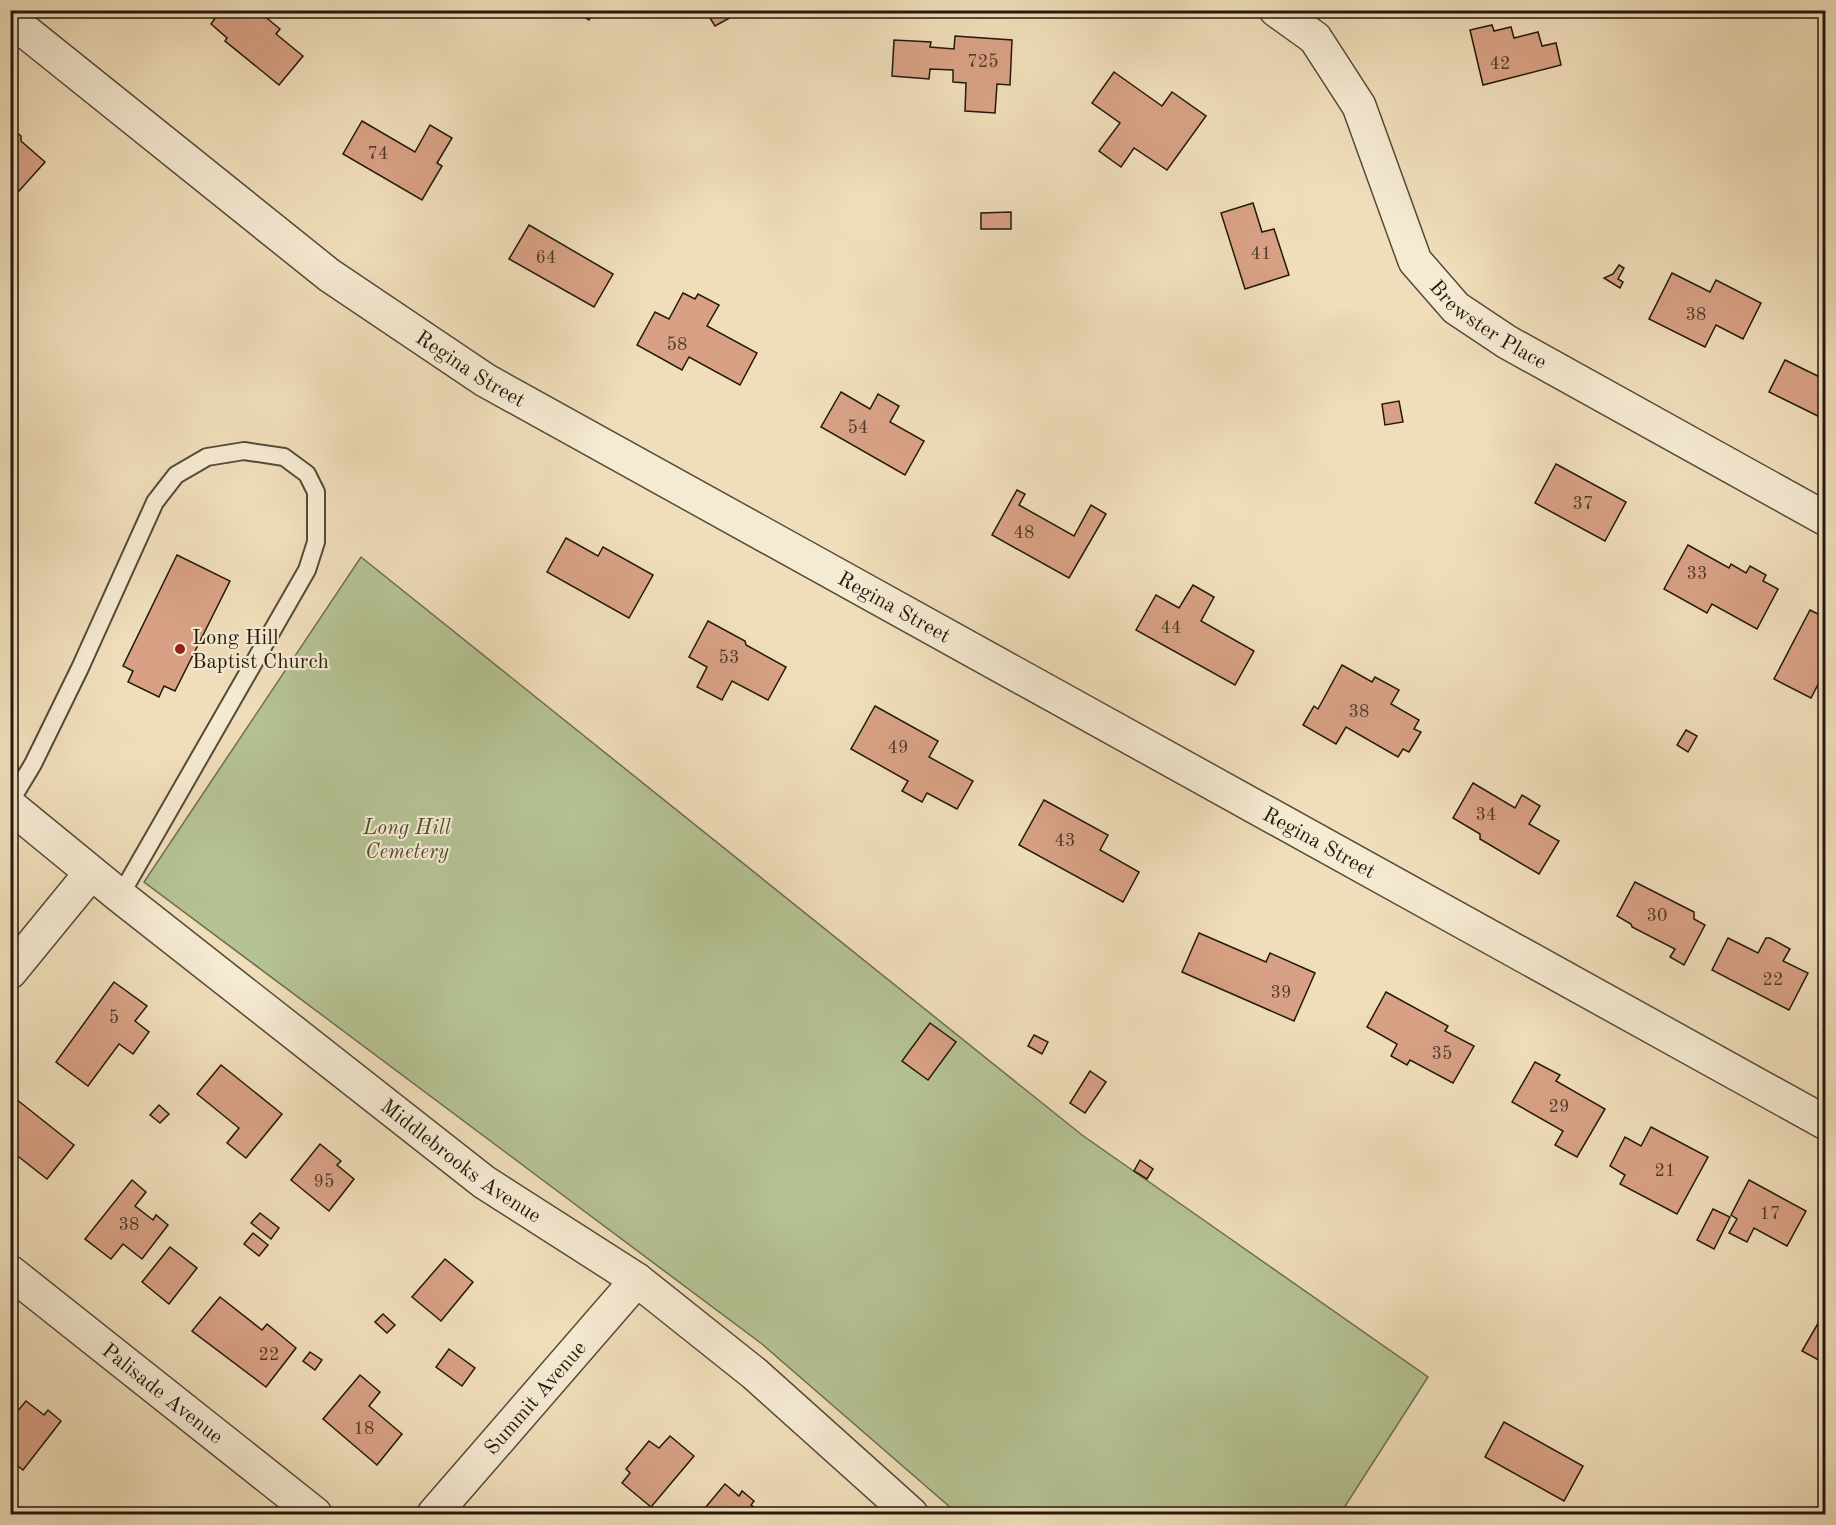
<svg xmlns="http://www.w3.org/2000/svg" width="1836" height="1525" viewBox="0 0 1836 1525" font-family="'Old Standard TT',serif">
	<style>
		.green { fill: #b5c293; stroke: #6c6d50; stroke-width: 1.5 }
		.building { fill: #d8a185; stroke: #23180c; stroke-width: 1.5 }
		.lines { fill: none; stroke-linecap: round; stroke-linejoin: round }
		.service-casing { stroke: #564a38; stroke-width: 20 }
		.minor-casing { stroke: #564a38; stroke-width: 36 }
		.service { stroke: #f5ead2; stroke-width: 16 }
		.minor { stroke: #f5ead2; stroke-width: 33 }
		.poi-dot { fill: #8f2418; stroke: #f5ead2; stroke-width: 2 }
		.labels { text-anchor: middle; stroke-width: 4.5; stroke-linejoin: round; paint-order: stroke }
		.number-label { font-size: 18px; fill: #503a2a }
		.street-label { font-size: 21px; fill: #23180c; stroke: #f5ead2 }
		.poi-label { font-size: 21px; fill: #23180c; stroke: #f5ead2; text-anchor: start }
		.park-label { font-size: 21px; font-style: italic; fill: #4f4b34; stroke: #f5ead2 }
	</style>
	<rect width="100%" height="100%" fill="#f0deba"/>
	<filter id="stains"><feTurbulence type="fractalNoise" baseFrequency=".00333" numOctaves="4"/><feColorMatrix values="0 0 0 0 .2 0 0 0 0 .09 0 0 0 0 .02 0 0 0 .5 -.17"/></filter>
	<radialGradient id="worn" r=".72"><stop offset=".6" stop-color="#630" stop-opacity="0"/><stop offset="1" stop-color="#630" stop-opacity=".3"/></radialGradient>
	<path class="green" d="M361,557l721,578 346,242 -88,137h-382l-196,-170 -618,-462z"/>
	<g class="building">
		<path d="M221,10h36l23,19 -4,5 27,22 -24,29 -54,-44 2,-3 -16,-14z"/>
		<path d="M577,10h18l-6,10 -13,-8z"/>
		<path d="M705,10h39l-29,16z"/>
		<path d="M1492,25l2,6 17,-4 3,11 24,-6 4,14 14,-3 5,22 -78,20 -13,-55z"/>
		<path d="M955,36l57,4 -2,45 -13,-1 -2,29 -30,-2 1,-28 -13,-1v-12l-23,-1 -1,10 -37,-3 2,-36 37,2 -1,5 24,2z"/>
		<path d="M1114,72l48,34 10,-14 34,24 -39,54 -33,-22 -13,19 -22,-16 21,-28 -28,-20z"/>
		<path d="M362,121l53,31 15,-27 22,13 -15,25 5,3 -20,34 -79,-46z"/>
		<path d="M10,127l11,9v5l24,21 -26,29 -9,-8z"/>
		<path d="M1253,203l9,29 12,-3 15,46 -44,14 -24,-76z"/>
		<path d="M1011,212v17h-30v-16z"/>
		<path d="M529,225l84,49 -19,33 -85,-48z"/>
		<path d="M1619,265l5,3 -6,11 5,3 -3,6 -16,-10 9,-4z"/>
		<path d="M1672,273l38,19 6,-12 45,23 -18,36 -27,-14 -11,22 -56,-28z"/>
		<path d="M683,293l12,6 3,-5 21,11 -12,21 50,27 -17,32 -51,-28 -7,13 -45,-25 18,-33 14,7z"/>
		<path d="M1785,360l41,20v40l-57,-28z"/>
		<path d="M841,392l29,17 8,-15 21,12 -9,16 34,19 -19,34 -84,-48z"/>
		<path d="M1399,401l4,21 -18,3 -3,-21z"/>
		<path d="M1556,464l70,38 -21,39 -70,-38z"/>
		<path d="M1017,490l8,4 -6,11 55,31 17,-31 15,9 -37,64 -77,-43z"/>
		<path d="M566,538l32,18 5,-9 50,28 -24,43 -82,-46z"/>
		<path d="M1688,545l41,23 2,-4 15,9 4,-7 16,9 -3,6 15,8 -21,40 -45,-25 -5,9 -43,-24z"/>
		<path d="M177,555l53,26 -55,110 -11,-5 -5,11 -31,-15 5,-11 -10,-5z"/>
		<path d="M1193,585l21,12 -13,24 53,30 -19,34 -99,-55 20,-35 23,13z"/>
		<path d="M1810,610l16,8v51l-15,29 -37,-19z"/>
		<path d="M708,621l37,20 1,4 40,22 -18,33 -36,-19 -10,19 -25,-13 10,-20 -18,-10z"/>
		<path d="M1342,665l30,17 3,-5 24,13 -8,14 28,16 -5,9 7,3 -12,20 -6,-3 -5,8 -52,-30 -10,17 -33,-19 11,-19 4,3z"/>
		<path d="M875,706l63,35 -9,16 44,24 -16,28 -30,-16 -5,9 -20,-11 6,-10 -57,-32z"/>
		<path d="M1686,730l11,6 -9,16 -11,-7z"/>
		<path d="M1473,783l42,25 7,-13 18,11 -11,18 30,17 -20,33 -59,-35v-5l-27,-16z"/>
		<path d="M1044,800l64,35 -8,15 39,22 -16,30 -104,-57z"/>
		<path d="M1635,882l59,30v7l11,6 -21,40 -14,-8 5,-8 -43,-22 -1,-3 -14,-8z"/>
		<path d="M1199,933l67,29 4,-9 45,20 -21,48 -112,-49z"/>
		<path d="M1728,938l30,15 8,-15h4l20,11 -7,12 25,12 -19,37 -77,-40z"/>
		<path d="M114,982l33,24 -12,15 14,11 -16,22 -14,-10 -31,42 -32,-24z"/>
		<path d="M1386,992l62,34 -3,5 29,15 -21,37 -43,-23 -3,5 -16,-9 6,-12 -30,-17z"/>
		<path d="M1826,1014v16l-8,-5z"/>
		<path d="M930,1023l26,19 -28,38 -26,-19z"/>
		<path d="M1034,1035l14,7 -6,12 -14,-8z"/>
		<path d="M1535,1062l25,13 -4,6 49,28 -28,48 -22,-12 8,-14 -51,-29z"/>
		<path d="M221,1065l61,49 -36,44 -19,-15 12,-15 -42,-34z"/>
		<path d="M1090,1071l16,11 -21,31 -15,-10z"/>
		<path d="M16,1099l58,46 -27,34 -37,-29v-44z"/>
		<path d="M159,1105l10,9 -9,9 -10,-8z"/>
		<path d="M1651,1127l57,30 -31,57 -57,-30 5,-9 -15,-9 15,-29 16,9z"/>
		<path d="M320,1144l21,17 -4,4 17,14 -25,32 -38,-31z"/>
		<path d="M1140,1160l13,9 -6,10 -13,-8z"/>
		<path d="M132,1180l14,12 -11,14 18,14 3,-5 12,10 -26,34 -19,-15 -12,15 -26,-20z"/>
		<path d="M1749,1180l57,31 -19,35 -33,-18 -7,14 -18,-9 8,-14 -6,-4z"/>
		<path d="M1713,1209l17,8 -16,32 -17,-9z"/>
		<path d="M260,1213l19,15 -8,11 -20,-16z"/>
		<path d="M253,1233l15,12 -9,11 -15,-12z"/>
		<path d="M170,1247l27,21 -28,36 -27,-22z"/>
		<path d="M445,1259l28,23 -32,39 -29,-24z"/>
		<path d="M220,1297l42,33 5,-6 29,24 -30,39 -74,-56z"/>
		<path d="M1824,1313h2v51l-24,-13z"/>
		<path d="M383,1314l12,11 -8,8 -12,-11z"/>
		<path d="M449,1349l26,19 -13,18 -26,-19z"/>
		<path d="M310,1352l12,8 -7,10 -12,-9z"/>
		<path d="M360,1375l20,17 -11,14 33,28 -25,31 -54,-46z"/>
		<path d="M26,1401l18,14 4,-5 13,11 -38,49 -13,-10v-40z"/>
		<path d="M1504,1422l79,44 -19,35 -79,-44z"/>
		<path d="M670,1436l24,20 -43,51 -29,-24 8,-10 -4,-4 23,-28 10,7z"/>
		<path d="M725,1484l14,12 3,-5 12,10 -3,4 12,9h-63z"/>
	</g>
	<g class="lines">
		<defs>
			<path id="service" d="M10,802l23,-38 47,-96 75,-166 21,-27 31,-18 37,-6 40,6 23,17 9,18v50l-9,28 -187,326"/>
			<g id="minor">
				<path id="s1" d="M1276,10l39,28 44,68 56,155 41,47 51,34 319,177"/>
				<path id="s2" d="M10,19l319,256 156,105 1341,743"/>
				<path id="s3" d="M10,806l110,90 364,286 153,98 118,94 156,140"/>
				<path d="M10,972l81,-99"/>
				<path id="s4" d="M10,1272l305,242"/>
				<path id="s5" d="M434,1514l203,-234"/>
			</g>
		</defs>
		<use href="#service" class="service-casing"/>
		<use href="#minor" class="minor-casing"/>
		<use href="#service" class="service"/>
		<use href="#minor" class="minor"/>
	</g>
	<circle class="poi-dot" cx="180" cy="649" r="6"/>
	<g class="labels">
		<g class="number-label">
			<text x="983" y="67">725</text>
			<text x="1500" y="69">42</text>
			<text x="378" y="159">74</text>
			<text x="1261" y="259">41</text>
			<text x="546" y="263">64</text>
			<text x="1696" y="320">38</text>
			<text x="677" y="350">58</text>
			<text x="858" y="433">54</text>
			<text x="1583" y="509">37</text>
			<text x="1024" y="538">48</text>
			<text x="1697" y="579">33</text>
			<text x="1171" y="633">44</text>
			<text x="729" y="663">53</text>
			<text x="1359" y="717">38</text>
			<text x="898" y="753">49</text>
			<text x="1486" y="820">34</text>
			<text x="1065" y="846">43</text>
			<text x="1657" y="921">30</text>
			<text x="1773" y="985">22</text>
			<text x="1281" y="998">39</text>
			<text x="114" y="1023">5</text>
			<text x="1442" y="1059">35</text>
			<text x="1559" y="1112">29</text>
			<text x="1665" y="1176">21</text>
			<text x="324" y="1187">95</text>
			<text x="1770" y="1219">17</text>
			<text x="129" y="1230">38</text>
			<text x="269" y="1360">22</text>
			<text x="364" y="1434">18</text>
		</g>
		<g class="street-label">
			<text dy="7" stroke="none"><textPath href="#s1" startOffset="392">Brewster Place</textPath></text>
			<text dy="7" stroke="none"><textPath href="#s2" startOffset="579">Regina Street</textPath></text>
			<text dy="7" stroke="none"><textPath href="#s2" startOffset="1065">Regina Street</textPath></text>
			<text dy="7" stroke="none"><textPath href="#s2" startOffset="1551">Regina Street</textPath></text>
			<text dy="7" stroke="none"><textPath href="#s3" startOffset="574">Middlebrooks Avenue</textPath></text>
			<text dy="7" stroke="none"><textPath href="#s4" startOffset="195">Palisade Avenue</textPath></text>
			<text dy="7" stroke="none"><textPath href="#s5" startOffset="154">Summit Avenue</textPath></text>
		</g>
		<g class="poi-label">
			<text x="192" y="644">Long Hill<tspan x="192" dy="24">Baptist Church</tspan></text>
		</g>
		<g class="park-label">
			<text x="407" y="834">Long Hill<tspan x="407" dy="24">Cemetery</tspan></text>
		</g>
	</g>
	<rect width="1836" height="1525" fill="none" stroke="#f0deba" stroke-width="36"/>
	<rect x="12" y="12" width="1812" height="1501" fill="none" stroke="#23180c" stroke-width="3"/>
	<rect x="18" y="18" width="1800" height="1489" fill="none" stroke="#23180c" stroke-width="1.5"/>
	<rect width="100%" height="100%" filter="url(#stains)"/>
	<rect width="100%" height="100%" fill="url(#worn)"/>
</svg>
